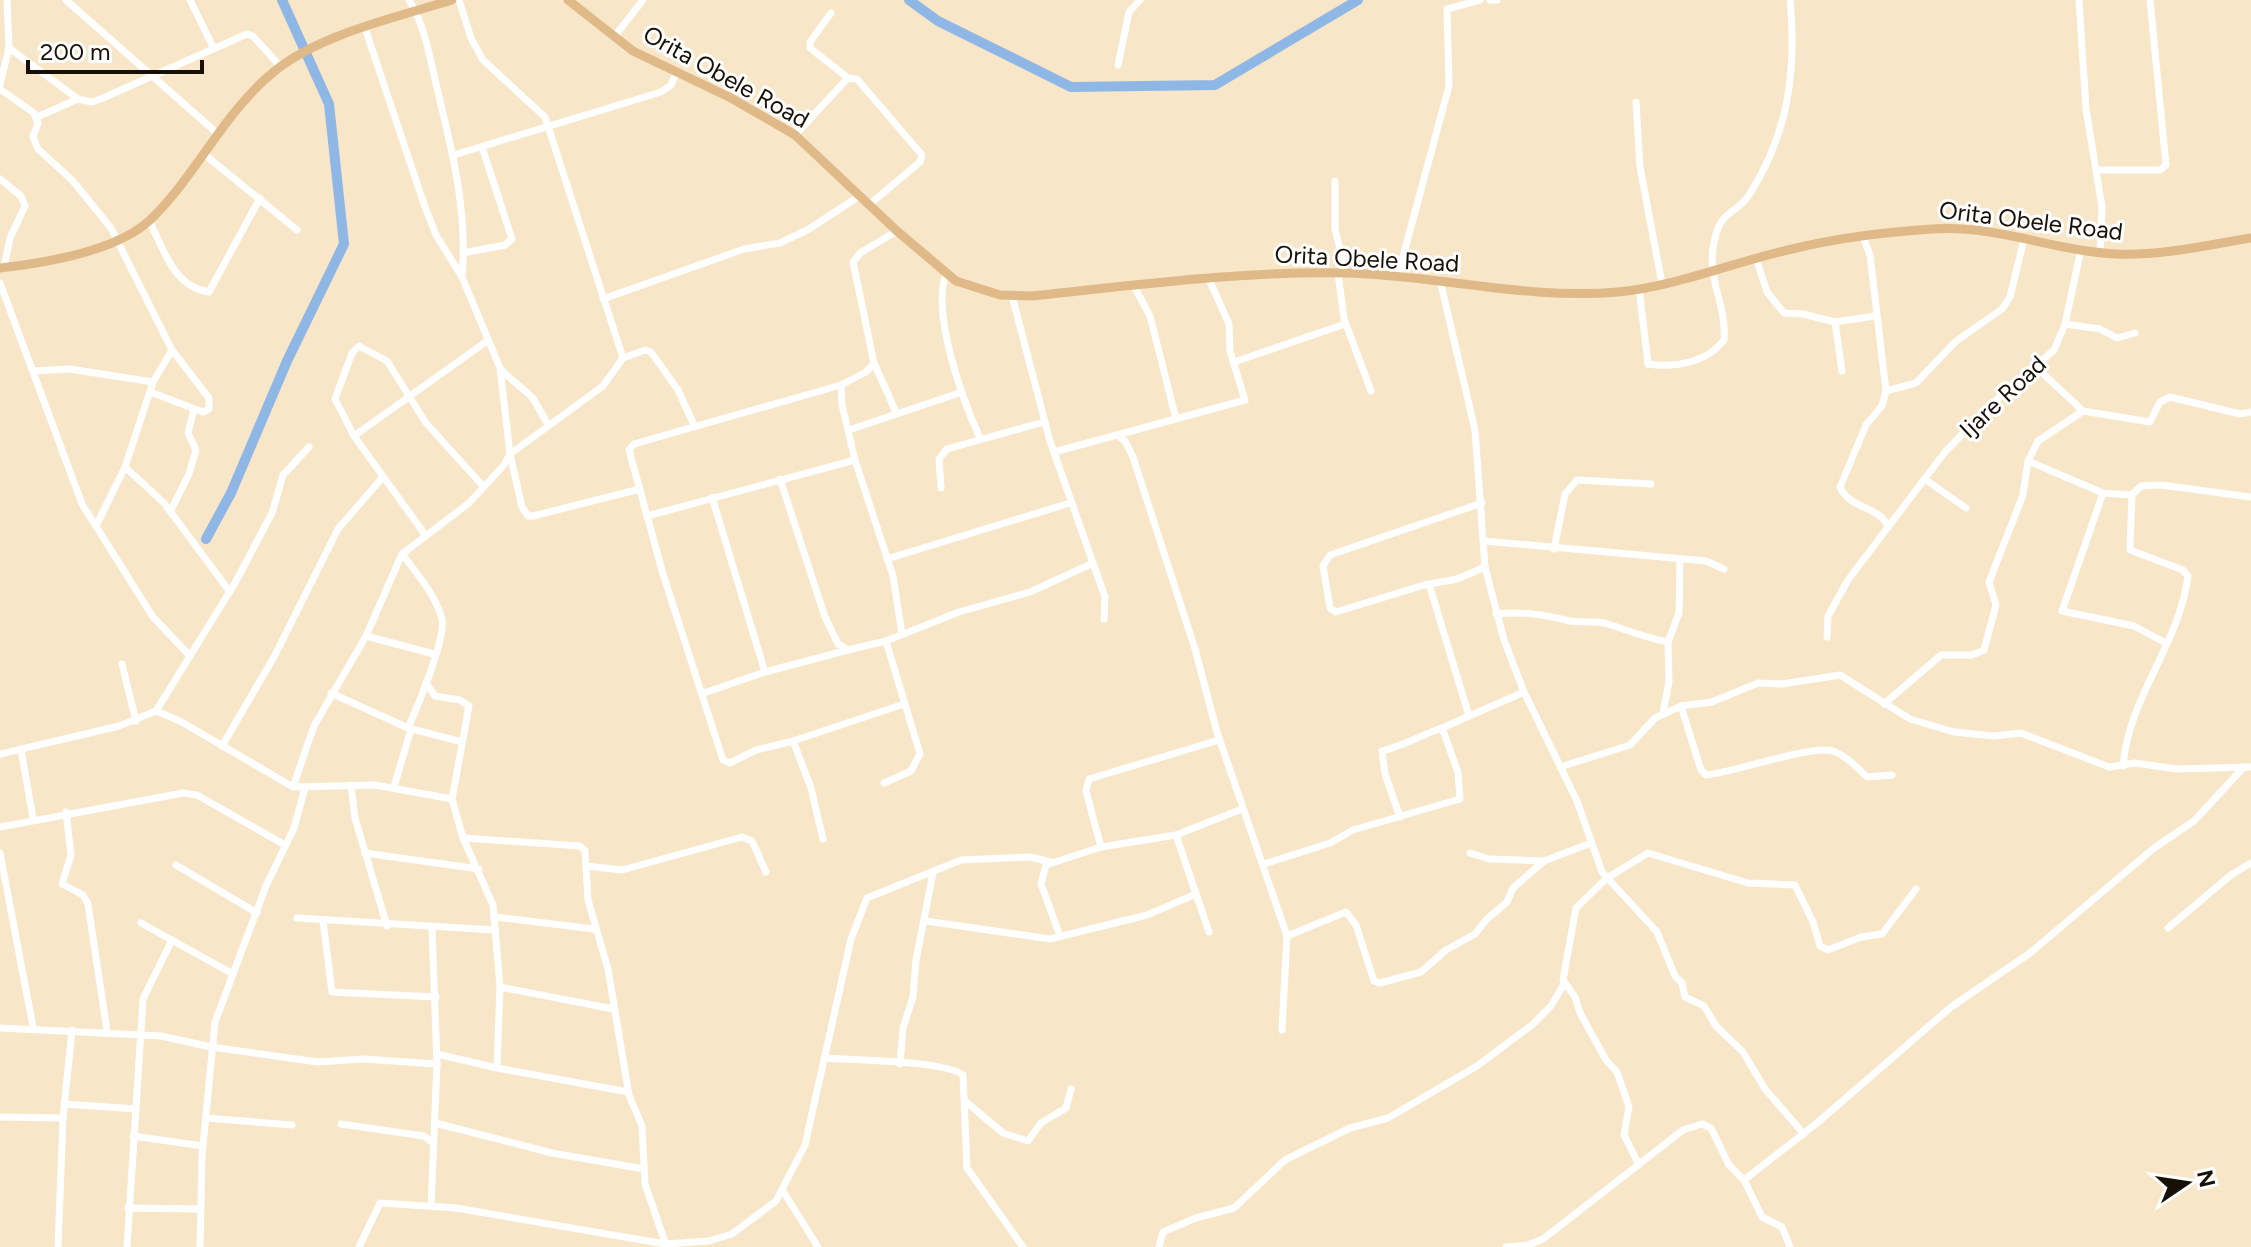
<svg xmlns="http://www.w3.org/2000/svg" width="2251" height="1247" viewBox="0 0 2251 1247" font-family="Figtree,sans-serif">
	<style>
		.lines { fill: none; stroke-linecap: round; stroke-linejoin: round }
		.river { stroke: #8fb7e6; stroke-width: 10 }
		.minor { stroke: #fff; stroke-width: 7 }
		.major { stroke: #e0b988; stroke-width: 9 }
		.labels { text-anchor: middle; stroke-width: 6; stroke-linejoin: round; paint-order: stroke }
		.street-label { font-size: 24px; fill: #171006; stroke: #fff }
	</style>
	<rect width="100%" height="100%" fill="#f8e6c8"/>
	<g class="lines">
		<g class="river">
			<path d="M909,0l29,21 133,66 144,-2 143,-85"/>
			<path d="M206,539l25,-46 56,-132 57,-117 -15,-140 -47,-104"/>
		</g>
		<g class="minor">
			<path d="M66,0l152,134"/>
			<path d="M190,0l23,47"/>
			<path d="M409,0c16,25 21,59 28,88 15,62 31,124 25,189"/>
			<path d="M459,0l12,38 12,22 62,57 78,241 -20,28 -93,68 12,53 6,9h5l107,-27"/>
			<path d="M1490,0h7"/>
			<path d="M2079,0l7,109 16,98 -2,45"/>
			<path d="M831,13l-21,29v6l38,30"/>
			<path d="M614,37l29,-37"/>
			<path d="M9,48l69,51"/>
			<path d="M1118,65l11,-53 11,-12"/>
			<path d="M0,84l9,-36 -2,-48"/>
			<path d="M0,89l34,24 4,10 -5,14 5,12 34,31 39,48 61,122 -19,32 -28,85 -29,59"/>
			<path d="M1636,102l4,65 22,117"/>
			<path d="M37,117l41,-18 14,3 11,-4 144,-64 6,2 27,30"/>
			<path d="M795,135l53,-57 9,1 65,76 -2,7 -50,42"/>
			<path d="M204,154l93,76"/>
			<path d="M454,155l207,-63 10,-7 5,-11"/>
			<path d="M2098,170h62l6,-5 -16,-165"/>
			<path d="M0,179l21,17 4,10 -15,32 -6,30"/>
			<path d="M1335,181v48l11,44"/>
			<path d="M149,221c16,29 23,65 60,71l51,-94"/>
			<path d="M1863,237l7,18 16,136 -4,15 -16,19 -26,62c10,22 36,18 48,38"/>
			<path d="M463,253l42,-8 7,-6 -30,-92"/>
			<path d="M1756,258l11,34 17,21 19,1 32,8 40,-6"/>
			<path d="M1338,273l6,46 27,72"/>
			<path d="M946,274c-15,39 17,127 34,164"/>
			<path d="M1398,275l51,-189 -2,-77 33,-9"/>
			<path d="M1440,280l35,150 10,137 19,73 20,52 53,109 25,71 55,60 18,44 7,7 3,14 19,9 12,20 27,26 22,37 39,45"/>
			<path d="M0,283l82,221 71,113 37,39"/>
			<path d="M1134,286l16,30 26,103"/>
			<path d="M1639,288l9,76c26,4 59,-1 76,-24 3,-41 -22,-63 -7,-109 6,-19 23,-21 32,-36 39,-60 48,-125 41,-195"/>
			<path d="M1012,296l38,145 55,156 -1,22"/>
			<path d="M603,299l141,-50 36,-6 29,-14 52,-34"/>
			<path d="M1835,322l7,49"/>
			<path d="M2065,324l35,5 17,9 18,-5"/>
			<path d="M623,358l22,-8 6,2 27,38 17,37"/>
			<path d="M1234,362l111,-38"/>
			<path d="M874,363l22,49"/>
			<path d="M2036,367l47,44 67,11 10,-20 10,-5 70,17 11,-2"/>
			<path d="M501,370l32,28 15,27"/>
			<path d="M33,371l37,-2 83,13"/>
			<path d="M841,385l1,20 13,55 38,116 9,58"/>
			<path d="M1886,391l30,-8 39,-41 47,-33 8,-12 14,-58"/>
			<path d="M150,392l53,20 6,-3v-11l-37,-48"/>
			<path d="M2083,411l-45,30 -10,20 75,32 29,2"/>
			<path d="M849,430l113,-38"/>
			<path d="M1117,435l128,-35 -15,-49 -1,-27 -21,-47"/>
			<path d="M354,436l-19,-37 17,-46 7,-7 28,15 39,62 57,63"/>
			<path d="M1054,452l63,-17 8,6 8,16 62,192 22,83 70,204 -5,94"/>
			<path d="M125,467l39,36 66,89"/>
			<path d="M780,479l45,138 13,27 10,6 38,-9 73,-29 71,-20 61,-28"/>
			<path d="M1926,480l40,28"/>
			<path d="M941,488l-2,-29 8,-10 97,-27"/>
			<path d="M2103,493l-41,118 72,15 30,16"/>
			<path d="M712,497l53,175"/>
			<path d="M1482,503l-152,52 -7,11 7,42 6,4 88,-27 33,-6 28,-12"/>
			<path d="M171,510l18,-36 7,-24 -8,-17 6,-24"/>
			<path d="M647,516l208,-56"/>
			<path d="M426,536l-72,-100 133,-95"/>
			<path d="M1484,541l222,20 18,8"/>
			<path d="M1554,549l11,-55 12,-14 74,4"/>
			<path d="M402,554c14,18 35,43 40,65 4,20 -25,89 -34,109"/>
			<path d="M887,559l183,-56"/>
			<path d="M1429,584l40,132"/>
			<path d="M1496,614c27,-3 49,1 74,7 12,2 26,-1 38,3 20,7 39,14 60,18"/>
			<path d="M366,636l68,18"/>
			<path d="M1827,637l1,-21 20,-36 97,-128 48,-49 61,-53 11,-26 16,-75"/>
			<path d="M122,664l14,57"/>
			<path d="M426,683l9,13 25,4 9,6 -17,93 11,39 30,67 7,82 113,22"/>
			<path d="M331,693l77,35 54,14"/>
			<path d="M704,693l61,-21 83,-22"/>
			<path d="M1884,704l57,-49h31l12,-5 12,-45 -7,-23 34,-87 5,-34"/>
			<path d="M1681,706l20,64 5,5c27,-2 107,-31 127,-24 14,5 23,16 34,26l25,-2"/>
			<path d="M156,711l24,10 113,66 82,-2 77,14"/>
			<path d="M1663,713l6,-31 -1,-40 11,-29 1,-54"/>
			<path d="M793,741l111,-37"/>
			<path d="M222,746l52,-89 64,-128 44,-51"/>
			<path d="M21,750l12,68"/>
			<path d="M0,754l119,-28 37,-15 79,-128 37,-70 11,-38 26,-28"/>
			<path d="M2123,766c5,-68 57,-123 65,-190l-5,-6 -53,-20 2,-55 9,-9 20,-1 90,12"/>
			<path d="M1560,767l70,-22 25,-27 26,-12 31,-4 46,-19 24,1 58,-9 70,44 44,13 40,4 27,-3 88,34 26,-4 42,6 74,-2"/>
			<path d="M884,783l27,-12 9,-17 -34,-113"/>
			<path d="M351,785l4,33 32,108"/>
			<path d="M293,787l21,-61 52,-90 36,-82 67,-51 35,-38 6,-11 -10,-86 -38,-91 -26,-42 -11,-28 -60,-179"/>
			<path d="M394,787l17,-58"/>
			<path d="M66,812l5,43 -9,29 21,11 5,9 19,127"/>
			<path d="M1400,817l-15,-43 -3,-23c21,-5 39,-16 60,-23"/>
			<path d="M0,827l183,-34 14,2 88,50"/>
			<path d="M1176,835l33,97"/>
			<path d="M463,838l117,8 5,5 3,49 20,69 21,126 13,31 3,58 21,61"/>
			<path d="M823,839l-12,-51 -18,-47 -37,9 -26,13 -7,-3 -60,-186 -34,-124 5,-6 207,-59 25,-13 8,-9 -21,-101 7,-9 37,-22"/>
			<path d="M1101,847l-15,-56 3,-12 130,-39"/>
			<path d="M0,853l33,174"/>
			<path d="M365,853l114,16"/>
			<path d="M1470,853l19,6 55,2 47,-18"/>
			<path d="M1264,864l66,-21 23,-13 107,-31 -2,-27 -16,-44 82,-36"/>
			<path d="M176,865l81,48"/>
			<path d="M586,866l36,4 120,-33 10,4 14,31"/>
			<path d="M495,917l99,12"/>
			<path d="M297,918l198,12"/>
			<path d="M323,921l9,71 104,5"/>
			<path d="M926,921l124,18 97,-24 49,-21"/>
			<path d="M141,923l92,51"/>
			<path d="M2168,928l63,-53 20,-12"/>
			<path d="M1060,936l-19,-52 5,-19 55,-18 75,-12 66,-26"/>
			<path d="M1287,936l59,-24 10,13 18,56 6,2 41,-11 25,-22 29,-16 12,-15 20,-17 6,-14 31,-27"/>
			<path d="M500,987l-3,81 131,24"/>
			<path d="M0,1028l161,8 50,11 107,15 46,-3 73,5"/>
			<path d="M437,1054l60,14"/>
			<path d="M827,1058c29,3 116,2 136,17l4,93 56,79"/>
			<path d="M900,1064l3,-36 10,-31 3,-37 17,-87"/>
			<path d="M965,1101l38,32 25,8 13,-18 25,-15 5,-19"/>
			<path d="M64,1104l72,5"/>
			<path d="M0,1117l63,1"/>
			<path d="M206,1118l86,7"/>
			<path d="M435,1123l117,30 92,16"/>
			<path d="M341,1124l83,12 10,8"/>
			<path d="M133,1136l70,10"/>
			<path d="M1639,1165l-15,-30 5,-28 -12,-35 -11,-12 -26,-47 -5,-16 -12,-17 13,-72 31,-30 41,-25 100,30 47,2 18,37 7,24 8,4 33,-13 21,-3 34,-45"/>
			<path d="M1744,1180l73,-57 134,-116 79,-54 124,-105 40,-27 50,-54"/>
			<path d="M783,1191l35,56"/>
			<path d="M431,1206l6,-142 -5,-136"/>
			<path d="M128,1208l72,1"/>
			<path d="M58,1247l5,-129 9,-88"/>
			<path d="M127,1247l16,-248 29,-59"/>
			<path d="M200,1247l2,-91 13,-134 51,-136 28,-58 11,-40"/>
			<path d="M359,1247l21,-44 76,5 209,36 44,-3 23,-7 44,-33 29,-56 46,-206 16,-41 94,-38 69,-3 21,5"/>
			<path d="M1159,1247l4,-15 33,-14 38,-10 51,-48 65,-32 38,-10 89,-52 55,-41 19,-19 13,-22"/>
			<path d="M1506,1247l22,-2 15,-6 140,-109 19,-6 9,4 18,37 15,15 18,37 20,10 8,20"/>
		</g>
		<g class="major">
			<path d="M568,0l65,51 98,47 64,37 102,96 59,50 44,14 32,1c105,-11 209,-25 314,-23 90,2 181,27 272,19 59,-6 116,-30 174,-43 45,-11 94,-17 140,-20 62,-5 122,22 184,25 46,2 90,-9 135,-16"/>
			<path d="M0,268c44,-5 117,-17 150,-48 47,-45 74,-109 126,-150 45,-36 121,-53 176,-70"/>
		</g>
	</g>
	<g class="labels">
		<g class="street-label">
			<text transform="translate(726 77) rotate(29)" y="8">Orita Obele Road</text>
			<text transform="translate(2031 221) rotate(7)" y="8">Orita Obele Road</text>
			<text transform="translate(1367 259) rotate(3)" y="8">Orita Obele Road</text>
			<text transform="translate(2003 397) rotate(-43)" y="8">Ijare Road</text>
		</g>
	</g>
	<g transform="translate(2187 1183) rotate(77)" stroke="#ffffff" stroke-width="6" paint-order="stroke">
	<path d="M0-6L14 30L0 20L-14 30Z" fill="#171006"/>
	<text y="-12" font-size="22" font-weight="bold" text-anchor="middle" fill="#171006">N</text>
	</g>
	<path d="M28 60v12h174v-12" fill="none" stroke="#171006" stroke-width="4"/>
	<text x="40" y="60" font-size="24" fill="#171006" stroke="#ffffff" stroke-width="6" paint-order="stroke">200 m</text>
</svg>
